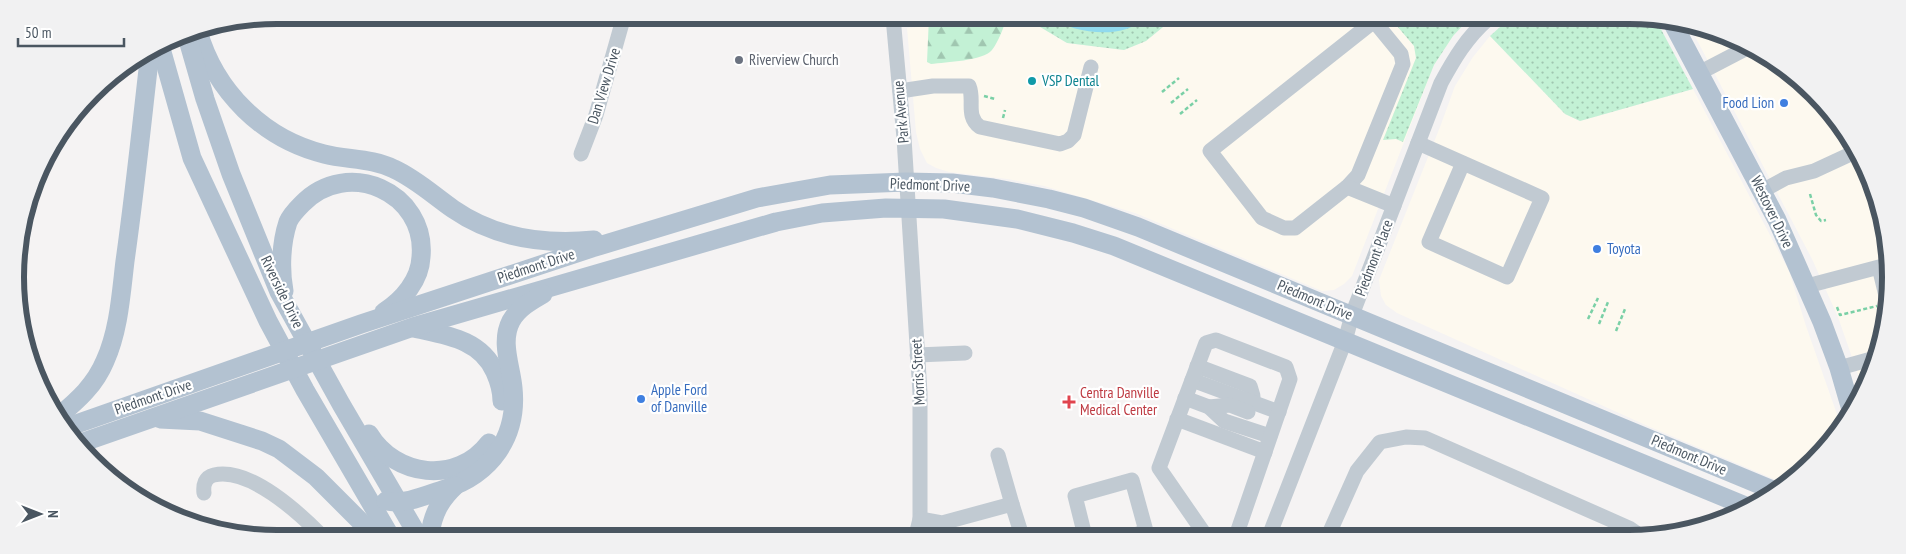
<svg xmlns="http://www.w3.org/2000/svg" width="1906" height="554" viewBox="0 0 1906 554" font-family="'PT Sans Narrow',sans-serif">
	<style>
		.commercial { fill: #fdf9ef }
		.grass { fill: url(#grass-dots) }
		.forest { fill: url(#forest-firs) }
		.water { fill: #90daee }
		.lines { fill: none; stroke-linecap: round; stroke-linejoin: round }
		.path { stroke: #7ad0a6; stroke-width: 2.5; stroke-dasharray: 4 2.5; stroke-linecap: butt }
		.minor { stroke: #c1cad2; stroke-width: 15 }
		.major { stroke: #b3c2d1; stroke-width: 19 }
		.worship-dot { fill: #6b7280; stroke: #fff; stroke-width: 2 }
		.culture-dot { fill: #0f9aa8; stroke: #fff; stroke-width: 2 }
		.shop-dot { fill: #3f7fe0; stroke: #fff; stroke-width: 2 }
		.health-dot { fill: #e0444e; stroke: #fff; stroke-width: 2 }
		.labels { text-anchor: middle; stroke-width: 4.5; stroke-linejoin: round; paint-order: stroke }
		.worship-label { font-size: 15px; fill: #5b616d; stroke: #fff; text-anchor: start }
		.culture-label { font-size: 15px; fill: #0d838f; stroke: #fff; text-anchor: start }
		.street-label { font-size: 15px; fill: #4a5661; stroke: #fff }
		.shop-label { font-size: 15px; fill: #366cbe; stroke: #fff; text-anchor: start }
		.health-label { font-size: 15px; fill: #be3a42; stroke: #fff; text-anchor: start }
		.rim { fill: none; stroke: #4a5661; stroke-width: 6 }
	</style>
	<defs>
		<pattern id="grass-dots" width="8" height="8" patternUnits="userSpaceOnUse" patternTransform="scale(1.25)"><rect width="8" height="8" fill="#c3f1d5"/><path d="M2 2h.1M6 6h.1" fill="none" stroke="#a0c6b0" stroke-width="1.8" stroke-linecap="round"/></pattern>
		<pattern id="forest-firs" width="22" height="20" patternUnits="userSpaceOnUse" patternTransform="scale(1.25)"><rect width="22" height="20" fill="#c3f1d5"/><path d="M5 1l3.5 6h-7zM16 11l3.5 6h-7z" fill="#a0c6b0"/></pattern>
	</defs>
	<rect width="100%" height="100%" fill="#f5f3f3"/>
	<g class="commercial">
		<path d="M973,17l52,1 42,25 57,7 22,-9 28,-23 295,1 -16,17 -19,29 -82,211 -8,8 -10,6 -12,1 -187,-78 -91,-27 -37,-7 -58,-7 -13,-4 -9,-5 -7,-14 -4,-17 -9,-104 63,-6z"/>
		<path d="M1688,23l86,36 73,72 39,95v102l-23,61 -25,-72 -26,-58z"/>
		<path d="M1490,36l75,78 15,7 113,-32 96,182 17,55 33,94 2,6 -39,48 -16,10 -136,-57 -253,-114 -11,-8 -5,-9 -2,-16 61,-153 15,-41 18,-29z"/>
	</g>
	<g class="grass">
		<path d="M1025,18h149l-28,23 -22,9 -57,-7z"/>
		<path d="M1402,19h67l-16,17 -19,29 -31,77 -7,-3 -13,1 33,-82 -2,-12 -17,-20 6,-5z"/>
		<path d="M1509,19l147,1 37,69 -113,32 -15,-7 -75,-78z"/>
	</g>
	<path class="forest" d="M929,17l78,1c-4,10 -8,23 -15,32 -9,11 -46,12 -61,14l-4,-2z"/>
	<path class="water" d="M1053,18h90c-17,22 -70,16 -90,0z"/>
	<g class="lines">
		<g class="path">
			<path d="M1162,92l17,-14"/>
			<path d="M984,96l11,3"/>
			<path d="M1171,103l17,-14"/>
			<path d="M1180,114l17,-14"/>
			<path d="M1003,118l2,-8"/>
			<path d="M1810,194l6,21 5,6 5,-1"/>
			<path d="M1837,307l3,8 37,-9"/>
			<path d="M1588,319l10,-21"/>
			<path d="M1599,324l9,-22"/>
			<path d="M1616,331l9,-22"/>
		</g>
		<g class="minor">
			<path d="M893,17l11,121 16,255v126l-4,16"/>
			<path d="M1374,21l27,33 2,10 -45,111 -11,12 -52,41h-11l-22,-10 -52,-67z"/>
			<path d="M1699,73l48,-25"/>
			<path d="M900,91l33,-5h36c6,14 -4,30 11,41l80,17 8,-3 6,-6 17,-68"/>
			<path d="M1418,143l124,55 -35,79 -78,-35 34,-79"/>
			<path d="M581,154l15,-39 28,-99"/>
			<path d="M1347,187l47,19"/>
			<path d="M1762,191l24,-13 28,-7 41,-19"/>
			<path d="M1807,286l72,-19 7,29"/>
			<path d="M917,355l48,-2"/>
			<path d="M1197,366l53,20 3,10"/>
			<path d="M1839,368l36,-10"/>
			<path d="M1192,380l87,32"/>
			<path d="M1185,398l24,9 15,14 46,15"/>
			<path d="M1209,407l21,-2 18,7"/>
			<path d="M1177,419l88,33"/>
			<path d="M998,455l14,49"/>
			<path d="M204,493c-1,-8 1,-16 10,-18 35,-8 84,37 106,59"/>
			<path d="M920,519l22,4 70,-19 10,32"/>
			<path d="M1085,536l-10,-40 57,-16 14,51 -14,5"/>
			<path d="M1206,536l-47,-68 47,-125 10,-3 70,27 4,12 -54,157"/>
			<path d="M1269,536l76,-195 7,-26 89,-232c13,-24 26,-46 47,-64"/>
			<path d="M1328,536l29,-65 23,-29 26,-5 19,1 204,90 13,9"/>
		</g>
		<g class="major">
			<path d="M1671,20l106,200 45,102 17,46 13,45"/>
			<path d="M198,31c17,60 65,108 126,123 23,6 48,4 70,15 22,10 39,26 59,40 42,29 91,36 141,31"/>
			<path d="M186,33l19,66 26,75 48,118 62,112 76,130"/>
			<path d="M160,45l32,113 76,163 37,69 84,144"/>
			<path d="M284,291c-4,-21 -3,-48 4,-69 3,-7 9,-13 14,-18 45,-47 125,-12 119,53 -1,23 -18,43 -37,55"/>
			<path d="M414,328c31,7 67,11 81,44 4,9 7,19 7,29"/>
			<path d="M59,416c19,-16 36,-31 46,-55 14,-31 16,-67 20,-100 10,-70 17,-140 25,-209"/>
			<path d="M160,419l40,2 62,20 17,8 37,28 57,57"/>
			<path d="M65,428l296,-104 231,-76 165,-50 73,-13 76,-3 46,1 41,5 56,11 35,9 54,19 637,264"/>
			<path d="M369,434c26,43 88,51 120,9"/>
			<path d="M78,444l335,-117 363,-105 46,-9 64,-5 58,1 73,10 56,14 41,13 634,261"/>
			<path d="M386,501c20,4 40,-6 59,-12 46,-15 73,-52 68,-101 -2,-22 -13,-46 -2,-67 7,-13 20,-20 32,-27"/>
			<path d="M430,534c3,-20 10,-34 25,-48"/>
		</g>
	</g>
	<circle class="worship-dot" cx="739" cy="60" r="5"/>
	<circle class="culture-dot" cx="1032" cy="81" r="5"/>
	<g class="shop-dot">
		<circle cx="1784" cy="103" r="5"/>
		<circle cx="1597" cy="249" r="5"/>
		<circle cx="641" cy="399" r="5"/>
	</g>
	<path class="health-dot" d="M1066.5 394.5h5v5h5v5h-5v5h-5v-5h-5v-5h5z"/>
	<g class="labels">
		<g class="worship-label">
			<text x="749" y="65">Riverview Church</text>
		</g>
		<g class="culture-label">
			<text x="1042" y="86">VSP Dental</text>
		</g>
		<g class="street-label">
			<text transform="translate(604 86) rotate(-73)" y="5">Dan View Drive</text>
			<text transform="translate(901 112) rotate(-95)" y="5">Park Avenue</text>
			<text transform="translate(930 185) rotate(2)" y="5">Piedmont Drive</text>
			<text transform="translate(1772 212) rotate(64)" y="5">Westover Drive</text>
			<text transform="translate(1374 258) rotate(-69)" y="5">Piedmont Place</text>
			<text transform="translate(536 266) rotate(-18)" y="5">Piedmont Drive</text>
			<text transform="translate(282 292) rotate(64)" y="5">Riverside Drive</text>
			<text transform="translate(1315 300) rotate(23)" y="5">Piedmont Drive</text>
			<text transform="translate(918 372) rotate(-93)" y="5">Morris Street</text>
			<text transform="translate(153 397) rotate(-19)" y="5">Piedmont Drive</text>
			<text transform="translate(1689 455) rotate(23)" y="5">Piedmont Drive</text>
		</g>
		<g class="shop-label">
			<text x="1774" y="108" text-anchor="end">Food Lion</text>
			<text x="1607" y="254">Toyota</text>
			<text x="651" y="395">Apple Ford<tspan x="651" dy="17">of Danville</tspan></text>
		</g>
		<g class="health-label">
			<text x="1080" y="398">Centra Danville<tspan x="1080" dy="17">Medical Center</tspan></text>
		</g>
	</g>
	<path d="M0 0H1906V554H0ZM277 24H1629A253 253 0 0 1 1882 277V277A253 253 0 0 1 1629 530H277A253 253 0 0 1 24 277V277A253 253 0 0 1 277 24Z" fill="#f1f1f2" fill-rule="evenodd"/>
	<path class="rim" d="M277 24H1629A253 253 0 0 1 1882 277V277A253 253 0 0 1 1629 530H277A253 253 0 0 1 24 277V277A253 253 0 0 1 277 24Z"/>
	<g transform="translate(40 514) rotate(90)" stroke="#ffffff" stroke-width="4" paint-order="stroke">
	<path d="M0-4L9 19L0 12L-9 19Z" fill="#4a5661"/>
	<text y="-8" font-size="14" font-weight="bold" text-anchor="middle" fill="#4a5661">N</text>
	</g>
	<path d="M18 38v8h106v-8" fill="none" stroke="#4a5661" stroke-width="2.5"/>
	<text x="25" y="38" font-size="15" fill="#4a5661" stroke="#ffffff" stroke-width="4" paint-order="stroke">50 m</text>
</svg>
